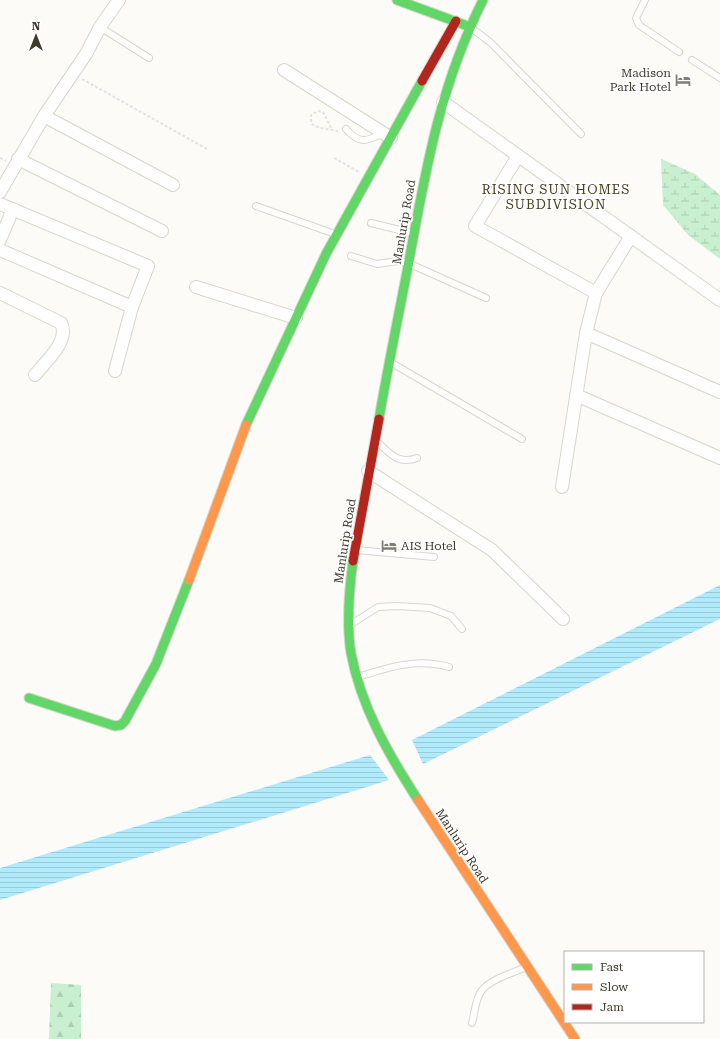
<svg xmlns="http://www.w3.org/2000/svg" width="720" height="1039" viewBox="0 0 720 1039" font-family="'Roboto Serif',serif">
	<style>
		.forest { fill: url(#forest-firs) }
		.wetland { fill: url(#wetland-marsh) }
		.water { fill: url(#water-rules) }
		.lines { fill: none; stroke-linecap: round; stroke-linejoin: round }
		.lane-casing { stroke: #d8d6cd; stroke-width: 8 }
		.street-casing { stroke: #d8d6cd; stroke-width: 14 }
		.fast-casing { stroke: #d8d6cd; stroke-width: 11 }
		.slow-casing { stroke: #d8d6cd; stroke-width: 11 }
		.jam-casing { stroke: #d8d6cd; stroke-width: 11 }
		.path { stroke: #e3e3e2; stroke-width: 2; stroke-dasharray: 3 2; stroke-linecap: butt }
		.lane { stroke: #fffefe; stroke-width: 6 }
		.street { stroke: #fffefe; stroke-width: 12 }
		.fast { stroke: #63d668; stroke-width: 9 }
		.slow { stroke: #ff974d; stroke-width: 9 }
		.jam { stroke: #b3261e; stroke-width: 9 }
		.labels { text-anchor: middle; stroke-width: 3.5; stroke-linejoin: round; paint-order: stroke }
		.poi-label { font-size: 12px; fill: #403b2e; stroke: #fff; text-anchor: end }
		.street-label { font-size: 12px; fill: #403b2e; stroke: #fff }
		.neighbourhood-label { font-size: 13px; letter-spacing: 1px; fill: #493f22; stroke: #fff }
	</style>
	<defs>
		<pattern id="forest-firs" width="22" height="20" patternUnits="userSpaceOnUse"><rect width="22" height="20" fill="#c8efcf"/><path d="M5 1l3.5 6h-7zM16 11l3.5 6h-7z" fill="#adceb2"/></pattern>
		<pattern id="wetland-marsh" width="20" height="14" patternUnits="userSpaceOnUse"><rect width="20" height="14" fill="#c8efcf"/><path d="M1 5h8M5 5V1M11 12h8M15 12V8" fill="none" stroke="#adceb2"/></pattern>
		<pattern id="water-rules" width="6" height="5" patternUnits="userSpaceOnUse"><rect width="6" height="5" fill="#b0eafb"/><path d="M0 2.5h6" fill="none" stroke="#98cad7"/></pattern>
	</defs>
	<rect width="100%" height="100%" fill="#fcfbf7"/>
	<path class="forest" d="M51,983l30,2v54h-32z"/>
	<path class="wetland" d="M661,159l34,15 25,21v64l-32,-24 -25,-30z"/>
	<g class="water">
		<path d="M720,585v34l-297,145 -11,-24z"/>
		<path d="M370,755l19,25 -389,120v-32z"/>
	</g>
	<g class="lines">
		<defs>
			<g id="lane">
				<path d="M645,0l-9,18 3,7 40,27"/>
				<path d="M100,27l49,31"/>
				<path d="M470,27l20,15 91,92"/>
				<path d="M692,60l28,18"/>
				<path d="M346,129c13,15 20,13 37,4"/>
				<path d="M256,206l79,28"/>
				<path d="M371,223l41,10"/>
				<path d="M351,256l26,8 20,-3 11,2 78,35"/>
				<path d="M390,362l132,77"/>
				<path d="M376,441c14,12 21,24 41,17"/>
				<path d="M356,550l78,7"/>
				<path d="M350,625l28,-18 19,-1 33,2 21,8 11,13"/>
				<path d="M358,677c31,-10 59,-19 91,-10"/>
				<path d="M472,1023c3,-11 3,-24 10,-33 9,-11 31,-17 44,-23"/>
			</g>
			<g id="street">
				<path d="M284,70l107,68"/>
				<path d="M443,102l277,198"/>
				<path d="M44,116l129,69"/>
				<path d="M518,156l-43,70 121,67"/>
				<path d="M18,159l144,72"/>
				<path d="M0,192l44,-76 42,-62 14,-27 19,-27"/>
				<path d="M0,204l148,62 -16,41 -17,64"/>
				<path d="M0,240l13,-31"/>
				<path d="M0,250l132,57"/>
				<path d="M196,287l100,31"/>
				<path d="M0,293l61,30c9,18 -15,38 -26,52"/>
				<path d="M586,333l134,59"/>
				<path d="M576,395l144,63"/>
				<path d="M368,471l124,79 71,69"/>
				<path d="M562,487l24,-154 10,-40 35,-57"/>
			</g>
			<g id="fast">
				<path d="M397,0l68,25"/>
				<path d="M379,419c9,-53 20,-105 30,-158 17,-93 31,-175 74,-261"/>
				<path d="M246,425l80,-171 96,-173"/>
				<path d="M353,561c-4,30 -7,62 -2,92 10,54 38,102 67,147"/>
				<path d="M29,698l86,28 6,-1 4,-4 31,-57 33,-84"/>
			</g>
			<g id="slow">
				<path d="M189,580l57,-155"/>
				<path d="M418,800l157,239"/>
			</g>
			<g id="jam">
				<path d="M422,81l34,-60"/>
				<path d="M353,561l26,-142"/>
			</g>
		</defs>
		<use href="#lane" class="lane-casing"/>
		<use href="#street" class="street-casing"/>
		<use href="#fast" class="fast-casing"/>
		<use href="#slow" class="slow-casing"/>
		<use href="#jam" class="jam-casing"/>
		<g class="path">
			<path d="M82,79l125,70"/>
			<path d="M331,128l-8,-16 -5,-1 -7,4v8c6,7 20,5 28,9"/>
			<path d="M0,158l6,3"/>
			<path d="M334,158l25,14"/>
		</g>
		<use href="#lane" class="lane"/>
		<use href="#street" class="street"/>
		<use href="#fast" class="fast"/>
		<use href="#slow" class="slow"/>
		<use href="#jam" class="jam"/>
	</g>
	<defs>
		<symbol id="hotel-bare" viewBox="-9 -9 18 18"><path d="M-6-4.5h1.5V1H6V5H4.5V3h-9V5H-6ZM-4 0a1.8 1.8 0 1 1 3.6 0ZM.5 0V-2.5h3Q6-2.5 6 0Z" fill="#827e74" stroke="#fff" stroke-width="2.5" paint-order="stroke"/></symbol>
	</defs>
	<g fill-rule="evenodd">
		<use href="#hotel-bare" x="672" y="69" width="22" height="22"/>
		<use href="#hotel-bare" x="378" y="535" width="22" height="22"/>
	</g>
	<g class="labels">
		<g class="poi-label">
			<text x="671" y="77">Madison<tspan x="671" dy="14">Park Hotel</tspan></text>
			<text x="401" y="550" text-anchor="start">AIS Hotel</text>
		</g>
		<g class="street-label">
			<text transform="translate(404 222) rotate(-80)" y="4">Manlurip Road</text>
			<text transform="translate(345 541) rotate(-81)" y="4">Manlurip Road</text>
			<text transform="translate(462 846) rotate(57)" y="4">Manlurip Road</text>
		</g>
		<g class="neighbourhood-label">
			<text x="556" y="194">RISING SUN HOMES<tspan x="556" dy="15">SUBDIVISION</tspan></text>
		</g>
	</g>
	<rect x="564" y="951" width="140" height="72" fill="#ffffff" stroke="#b3b1ab"/>
	<rect x="572" y="964" width="20" height="6" fill="#63d668" stroke="#b3b1ab"/>
	<text x="600" y="971" font-size="12" fill="#403b2e">Fast</text>
	<rect x="572" y="984" width="20" height="6" fill="#ff974d" stroke="#b3b1ab"/>
	<text x="600" y="991" font-size="12" fill="#403b2e">Slow</text>
	<rect x="572" y="1004" width="20" height="6" fill="#b3261e" stroke="#b3b1ab"/>
	<text x="600" y="1011" font-size="12" fill="#403b2e">Jam</text>
	<g transform="translate(36 36)" stroke="#ffffff" stroke-width="3" paint-order="stroke">
	<path d="M0-3L7 15L0 10L-7 15Z" fill="#403b2e"/>
	<text y="-6" font-size="11" font-weight="bold" text-anchor="middle" fill="#403b2e">N</text>
	</g>
</svg>
